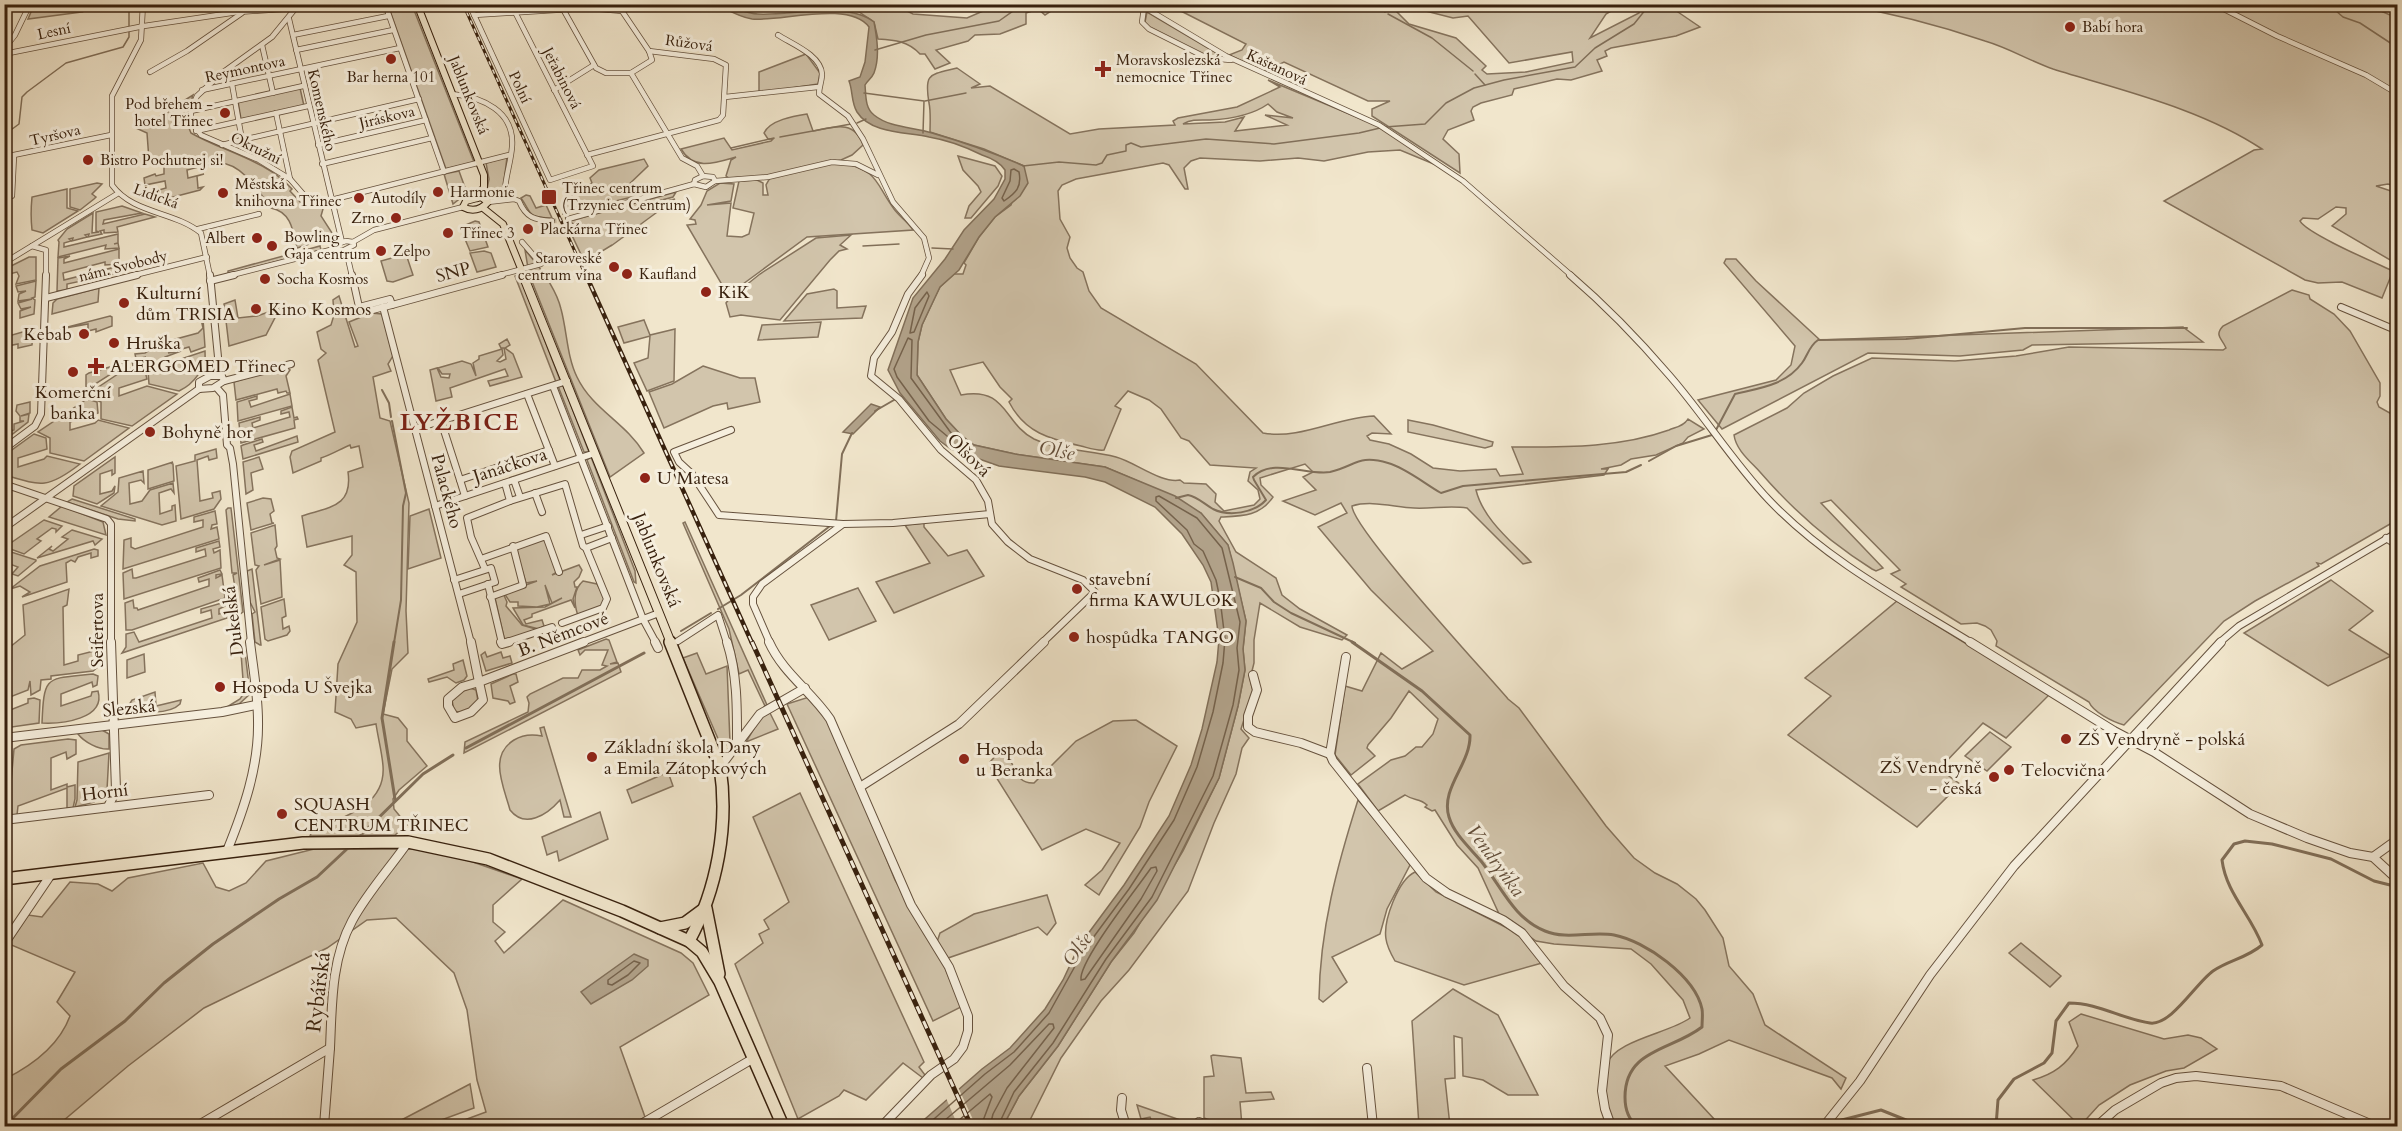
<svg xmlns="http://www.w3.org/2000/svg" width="2402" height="1131" viewBox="0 0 2402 1131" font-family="Cardo,serif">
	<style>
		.green { fill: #d2c5ac; stroke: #85735d; stroke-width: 1.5; fill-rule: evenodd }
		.water { fill: #b2a38b; stroke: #816f59; stroke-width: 1.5 }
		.pier { fill: #f1e6cc }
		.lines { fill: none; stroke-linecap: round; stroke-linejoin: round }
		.shore { stroke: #75624c; stroke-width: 1.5 }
		.stream-far2 { stroke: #816f59; stroke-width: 1.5 }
		.stream-far1 { stroke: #816f59; stroke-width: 2 }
		.stream { stroke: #816f59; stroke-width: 3 }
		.minor-tunnel { stroke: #ccbfa6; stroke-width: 4.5; stroke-dasharray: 4.5 2; stroke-linecap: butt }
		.minor-far2-casing { stroke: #66523e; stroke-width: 6 }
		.minor-far1-casing { stroke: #66523e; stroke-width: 8 }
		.minor-casing { stroke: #66523e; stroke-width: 10 }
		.major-far2-casing { stroke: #38210e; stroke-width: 8 }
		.major-far1-casing { stroke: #38210e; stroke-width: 10 }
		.major-casing { stroke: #38210e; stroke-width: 14 }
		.minor-far2 { stroke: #f6efde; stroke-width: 4.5 }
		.minor-far1 { stroke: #f6efde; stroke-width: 6 }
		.minor { stroke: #f6efde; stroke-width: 8 }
		.major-far2 { stroke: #f1e6cc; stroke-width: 6 }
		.major-far1 { stroke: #f1e6cc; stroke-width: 8 }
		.major { stroke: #f1e6cc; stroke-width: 11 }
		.rail-far2-casing { stroke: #38210e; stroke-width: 3 }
		.rail-far1-casing { stroke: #38210e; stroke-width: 4.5 }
		.rail-casing { stroke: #38210e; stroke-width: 5 }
		.rail-far2 { stroke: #f6efde; stroke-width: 1.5; stroke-dasharray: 4.5; stroke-linecap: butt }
		.rail-far1 { stroke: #f6efde; stroke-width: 2; stroke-dasharray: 6; stroke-linecap: butt }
		.rail { stroke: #f6efde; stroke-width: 3; stroke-dasharray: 8; stroke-linecap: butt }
		.poi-dot { fill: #8f2418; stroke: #f6efde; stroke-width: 2 }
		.labels { text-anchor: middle; stroke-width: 6; stroke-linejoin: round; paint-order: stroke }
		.far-poi-label { font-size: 15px; fill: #38210e; stroke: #f6efde; text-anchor: start }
		.far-street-label { font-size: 15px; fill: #38210e; stroke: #f6efde }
		.street-label { font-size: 18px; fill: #38210e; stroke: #f6efde }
		.poi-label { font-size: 18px; fill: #38210e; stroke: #f6efde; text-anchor: start }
		.water-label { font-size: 20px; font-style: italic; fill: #634e3a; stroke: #f6efde }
		.near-street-label { font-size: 21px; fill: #38210e; stroke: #f6efde }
		.district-label { font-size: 24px; font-weight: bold; letter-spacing: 1.5px; fill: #7a1f14; stroke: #f6efde }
	</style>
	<rect width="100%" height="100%" fill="#f1e6cc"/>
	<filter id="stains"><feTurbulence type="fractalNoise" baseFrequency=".00333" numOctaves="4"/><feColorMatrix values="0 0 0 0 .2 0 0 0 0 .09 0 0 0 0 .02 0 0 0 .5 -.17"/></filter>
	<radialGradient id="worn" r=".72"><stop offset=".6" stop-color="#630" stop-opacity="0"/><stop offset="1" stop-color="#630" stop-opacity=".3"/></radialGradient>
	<g class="green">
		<path d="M787,4l108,1 18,9 54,4 30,-13h63l-15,10 -7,-6 -12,4v11l-26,10 -25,1 -7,6 -32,9 14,13 -15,6 -10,-15h-5c-12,-13 -25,-14 -42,-15l-4,-17 -15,-10 -6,-1 -85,-3z"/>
		<path d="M2365,4l25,11 7,1v171l-9,-3 -12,2 21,7v71l-65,-38 14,-12v-6l-10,-1 -18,12 -15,-1 -3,3c7,13 76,42 93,50l-11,27 -40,-16 -24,1 -13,-3 -141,-79 90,-51 8,-1c-62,-41 -139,-58 -209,-80 -23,-8 -44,-21 -68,-28 -47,-16 -93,-28 -142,-36z"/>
		<path d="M34,5v-1l51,1 -9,1 6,6 -54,7z"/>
		<path d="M388,5h24l62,157 -28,7z"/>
		<path d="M1169,5h221l19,19 47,14 30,28 -4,4 5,4 39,-2 47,-10 -1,-10 -63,11 -41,-47 -15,2 -51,-13h219l-15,9 -16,24 49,-25 1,-8h44l-8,1 -1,4 25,17 -24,9 -65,12 -6,3 2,5 -10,4 5,11 -31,9 -14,-1 -43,10 -2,6 -31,8 -8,4 -2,4 3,9 -26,10 -5,9 16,15 1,19 -88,-57v-7l18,-8h-22l-84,-39 -20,10 -35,-17 13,-5 4,-6z"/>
		<path d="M1147,12l78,46h-15l-63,-32 -2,-4z"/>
		<path d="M806,54l14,19 -2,11 -59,9v-21z"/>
		<path d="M957,68l23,16 -9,4 19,-2 80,48 29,-5 76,-4 -2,-4 5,-3 59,-11 43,-20 -12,-7 108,45 65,42 -41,-17 -32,2 -44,9 -26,-3 -38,3 -60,-3 -9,3 -7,7 4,21h-3l-16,-24 -6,-2 -87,16 -14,6 -4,6 2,28 10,18 -3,11 3,10 7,10 6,4 6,19 12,17 95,56 67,69c37,7 75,-16 111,-17l17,18 -19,-1 -5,3 3,4 19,4 22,10 22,14 27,3 36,-2 4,7 23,-2 -11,-27c53,0 107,1 157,-17 7,-3 15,-4 19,-11l16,10 -16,8 -5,6 -27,12 -25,4 -10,6 -20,4h7l-4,6 -128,15c7,29 35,51 55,72l-8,2 -56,-56c-18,-3 -35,1 -53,0 -20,-1 -43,-8 -62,-2 0,22 133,166 156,193l11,9 87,118 28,32 21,15 22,11 19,15 9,11 18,28 6,28 24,28 12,31 81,53 -5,11 -9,-11 -103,-38 -30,14 -34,12 50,54 -8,1 1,5h-92c-8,-14 -11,-27 -10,-44 1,-5 0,-13 1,-18 8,-24 63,-31 83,-46l-7,-18 -32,-36 -20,-15 -77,-5 -18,-3 -36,-25 -22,-48 -21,-23 -22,-35 -3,1 -7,-4 2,-2c-7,-7 -13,-4 -22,-10l-27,16 -20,-27 33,-24 14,-4 11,-9h6l11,-13 5,-15 -29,-28 -18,27 -23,27 -1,3 8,8 -24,19 -16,-20 10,-69 17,5 19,-38 21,16 31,-18 -62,-61 -53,-63 29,-14 -6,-10 -26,12 -32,-14 33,-11 -13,-13 10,-5 -8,-8 -45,14 1,7 12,12c-13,19 -30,19 -52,20l-2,4 17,31 40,26 6,17 18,14 47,26 -5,5 -42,-13 -40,-24 -6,37v23l-4,16 3,12 -12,38 8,9 -7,10 -6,26 -22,49 -26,68 -59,79 -28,31 -40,57 -34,68h-24l16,-30 39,-50 53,-84 23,-29 49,-82 36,-73 19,-72 7,-36 -2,-21 3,-28 -18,-76 -27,-32 -61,-31 -35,-15 -90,-13 -41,-9 -12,-9 -16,-17 -29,-44 1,-33 4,-17 14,-30 4,-8 14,-13h9l3,-9 -2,-2 15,-26 16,-20 16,-12 13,-39 -40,-17 -54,-17c0,-9 1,-20 -1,-29 -5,-30 0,-28 28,-35zM1268,104l9,8 16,6 -28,-3 22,10 -52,6 9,-14 -19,5 -42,2c9,-5 16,-4 27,-4 20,-1 41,-4 58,-16zM983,362l17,25 12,12 -3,3c16,31 41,37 72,44 8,2 16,5 23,4l17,-41 -6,-3 13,-15 21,9 12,9 20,29 8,3 21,24 46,3 -6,4 -2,9 10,9 2,9 -6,6 -30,6 -9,-9 1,-8 -10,-10 -22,-1 -4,-3c-18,4 -45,-18 -64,-23 -27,-7 -56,-6 -82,-18 -30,-15 -27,-53 -73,-44l-11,-25z"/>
		<path d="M300,88l4,18 -63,13 -3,-18z"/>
		<path d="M193,95l-2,6h-3l-2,20 5,12c33,19 75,27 101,56l-2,2 13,14 18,1 2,3 -2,7 13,20 -37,12c-4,-18 -6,-36 -26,-40 -12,-16 -29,-45 -52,-45 -10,0 -22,5 -32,7l1,8 16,-4 -7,2 1,12 5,-1 -3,3 -46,12 -8,-3 -1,-5 21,-6 -1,-7 -20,4 -1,-7 11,-4 1,2 8,-2v-18l-15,4 -2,-27 -9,-4 49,-28 -2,-1z"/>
		<path d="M807,114l6,17c21,-4 41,-12 50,14l-11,10 -11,5 -76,16 -36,2 -3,-2 5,-16 5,-3c-21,6 -42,14 -55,-8l43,-11 8,12 39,-9 2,-2h-5l-4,-6c6,-13 30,-17 43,-19z"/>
		<path d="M958,156l37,10 7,10 -4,10 -27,32h-6l4,-12 12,-14 -3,-6 -15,-16z"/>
		<path d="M507,157l-5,41h-7l-9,-4 3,-15 -3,-16z"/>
		<path d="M644,159l4,7 -26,25 18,4 -77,19v-12l29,-19 -2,-5 9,-8z"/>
		<path d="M843,163c36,8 32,20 51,46 5,7 14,13 19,21l-106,7 -79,58 -41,-70 9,-1 -1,-4 -5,-1 11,-14 6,-14 13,-8 14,1 -3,17 -24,4 24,-2 -4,33 15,1 7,-3 5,-21 -21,-5 6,-27 18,-1 6,3v12h5l-2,-10 4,-7 57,-14z"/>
		<path d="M459,171l8,22 -14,11 -9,-30z"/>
		<path d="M97,183l5,1 -10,10 4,3 -2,2 -14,11 -10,-3v-18z"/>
		<path d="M67,189v19l11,3 -35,22 -11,-3c-1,-9 -1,-23 0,-33z"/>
		<path d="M676,192l-3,5 -33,9 -1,2 36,-9 -64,47 1,-1 -18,11 1,3 -9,6 -17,-36 6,-3 -5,-5z"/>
		<path d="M526,195l4,1 6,12 10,-3 6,13c-26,-1 -19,-3 -31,-20z"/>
		<path d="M122,206l20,7 -38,7 -1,4 42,-10 10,3 -38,10 1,5 -14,1v-3l-4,1 2,3 -14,3 1,-3 -4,1 2,2 -15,4 1,-3 -4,1 2,2 -7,2v4l54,-13v9l-4,1 4,-1 1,5 -14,1 1,-4 -48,12 1,-15 -1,-2 9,-11 26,-16 -1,20 7,-1 -3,-1v-19z"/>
		<path d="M475,221l4,1 9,25 -18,4 -5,-12 11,-2 -11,1 -4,-11z"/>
		<path d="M851,235l-11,10 7,4 -8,2 -9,9 -50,60 -39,-5 -11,2 -4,-14 4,-5 30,-24 56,-36z"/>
		<path d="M320,246l1,4 -93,24v-3z"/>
		<path d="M119,249v15l-14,1v-3l-42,11 1,7 55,-14v7l-52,11v6l-10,1 1,-33 12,-2 -6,3v4z"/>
		<path d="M525,250c14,16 31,38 36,59 6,22 6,48 16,68 15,32 49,46 67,76l-34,24 -81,-203z"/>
		<path d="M484,251l7,2 5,14 -19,5 -7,-19z"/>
		<path d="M406,254l7,21 -20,7 -6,-1 -6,-20z"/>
		<path d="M29,257h7v23l-20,4 3,-8 -2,-4 -12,3v-6z"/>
		<path d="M1726,259h10l20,22 64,59 363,-13 20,15 -171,3 -9,5 -63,6 -92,-3 -146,76 -24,-29 78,-20 15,-15 4,-19 -71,-83z"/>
		<path d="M519,274l41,106v1l-4,1 -41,-106z"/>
		<path d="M36,281l-1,16 -3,1 3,2 -1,14 -14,4v-7l11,-4 -10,2 -3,-6 14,-4 -14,2 1,-7 7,-3 -8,1 -2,-6z"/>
		<path d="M99,288l-1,14 -46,12 1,-11 4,-4z"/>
		<path d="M834,289l3,2v17l29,-2 -4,12 -78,3 23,-27z"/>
		<path d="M2292,290l17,5 1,4 24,15 16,17 30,52v13l-3,6 2,5 18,10v103l-76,44 -4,-1 2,3 -64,35 -31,20 -100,104c-11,-3 -31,-13 -35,-23l-93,-56 1,-5 -6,-11 -6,-4 -8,-3 -16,1 -60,-37 5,-3 -15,-10 9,-4 -69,-70 -10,3 62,65 -7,3 -4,-2c-43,-27 -79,-59 -112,-97 -10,-11 -24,-22 -26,-37l53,-27 17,-15 29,-17 39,-18 83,3 61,-5 53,-9 154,3 3,-2c-4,-10 -12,-12 -3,-22z"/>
		<path d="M339,296l16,51 3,-1 -9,-24 22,-9 11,1 11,42 -5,8 3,7 -18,6 7,41 10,3 19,82 -3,108 2,42 -16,16 -9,45 15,4 9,11v12l20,25 -28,24 -6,9 1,10 13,16 -12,10 -85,1 2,-5 6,-3c29,-12 68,-24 65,-62 -1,-14 -5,-28 -7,-42l-20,4 -5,-9 -16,-7 3,-48 19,-42 -1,-50 -12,-7 8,-10v-19l-45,11 -5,-31c27,-9 51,-9 46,-44l15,-5 -4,-21 -8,2 -1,-3c-10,4 -17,9 -29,13v3l-28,12 -3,-16 2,-6 43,-19 -17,-72 8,-7 -5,-4 -4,-17 14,-7 3,-10 -1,-15z"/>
		<path d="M235,300l3,18 19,-2 23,-8 -14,27 -37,11 -5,-42z"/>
		<path d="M110,316l2,1v9l-16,6v-3l-8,2v-7l-28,5z"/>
		<path d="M201,319h2l2,28 -14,5 -2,-5 -21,6 13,-2 -16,6 1,7 39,-13c2,16 -11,33 -26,40l-30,-7 -1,-13 -15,-5 -1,-5 14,-4 -10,2 -1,-5 10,-1 16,-10 37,-10 5,-5z"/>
		<path d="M644,320l6,15 25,-6 -1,52 -27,10 -13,-28 14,-5 2,-22 -26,7 -6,-16z"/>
		<path d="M821,322l-3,15 -60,3 4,-15z"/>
		<path d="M33,329l-1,16 -14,3v-4l-10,2 -3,22v-23l4,-1h-4v-7z"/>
		<path d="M507,339l3,6 -5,3 8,6 9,23 -32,9 -2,-5 20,-5 -3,-7 -55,19 2,9 -16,4 -6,-31 7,-2 4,9 8,1 1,-4h-8l-4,-6 24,-7 9,3 5,12 -3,-13 6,-4v-3l23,-7 1,6 -6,6 3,1 6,-3 -2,-11h-3l-2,-4z"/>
		<path d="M124,363l1,2 -39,25v-15l3,-2z"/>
		<path d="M703,366l37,12h15l5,24 -32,7 -1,-6 -14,3 -49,22 -15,-36 23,-8z"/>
		<path d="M127,368l18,3 2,8 -28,9v8l28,-10 30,8 -45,32 -31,-7v-17l-12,-5 2,-5z"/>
		<path d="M280,368h7l3,2 -4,6 4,17h-3l-1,-2 -8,2 -1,-4 -41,11 -2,-18z"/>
		<path d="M563,385l26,67h-5l-26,-66z"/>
		<path d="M290,394l2,12 -54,15 -1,-19 20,-6v3l-8,2 2,6z"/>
		<path d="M87,399l10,3 1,11 -28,9v8l25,-7 3,-3 31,8 -45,33 -34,-8v-15l-12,-6z"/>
		<path d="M30,402v11l-9,3 8,-2 -1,8 -23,18v-8l9,-2v-6l10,-3h-4v-5l-4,-5 1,-6z"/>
		<path d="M292,407l2,11 3,-1 1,2 -4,1 1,8 -54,15 -2,-20 21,-6v3l-8,3 1,5 37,-11 -1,-5 -8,2v-3z"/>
		<path d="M1408,420l25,5 60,17 -1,4 -7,2 -77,-16z"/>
		<path d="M34,434l12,4 1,11 -29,9v9l26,-8 3,-3 33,8c-32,25 -39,22 -75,11v-20z"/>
		<path d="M297,436l1,6 -55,17 -2,-13 2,-1 19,-6 1,3 -9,3 2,6z"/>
		<path d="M216,449l1,9 -8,2 -1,-4 -11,4 3,41 13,-3 -1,-5 8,-2 1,8 -7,10 -33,10 -5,-53 19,-5v-6z"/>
		<path d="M115,457v16l-3,2v-5l-12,4v20l12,-3 3,-5 -1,7 -17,11 -24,-8 1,-10z"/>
		<path d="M259,457l4,12 -12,4 2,17 -7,4 -3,-32z"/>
		<path d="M591,457l44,114 1,12 -2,-1 -47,-122z"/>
		<path d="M173,462l-2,1 2,1 1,17 -26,8v-19z"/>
		<path d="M143,471l1,12 -3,-3 -12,3 1,21 12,-3 8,-11 23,-7 1,10 -3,-4 -12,4 1,21 12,-4v-4l3,-1 1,16 -14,4 -61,-19 17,-14 1,-14z"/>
		<path d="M263,498l8,1 3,12 -4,3 2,9h2l-23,7 -4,-27z"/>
		<path d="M72,499l63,20v2l-17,-2 -51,-17z"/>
		<path d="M62,506l41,16 3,13 -57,-18z"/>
		<path d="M228,508h3l12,104 -4,3 -6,-40 4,-2h-5l-6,-63z"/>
		<path d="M429,509l12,49 -33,11 2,-53z"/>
		<path d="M215,511l2,13 -5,1 -1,4 6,-2 2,12 -96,30 1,-29 7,-2v9l4,2 68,-22v-7l-9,2v-5z"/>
		<path d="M44,520l18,6 -6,6v-3l-4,-1 -15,11 4,2 -17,13 -19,-7z"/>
		<path d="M685,522l82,183 -2,1 -17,-36 -9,4 -10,-45 -46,-106z"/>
		<path d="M924,523v4l24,29 19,-6 17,26 -90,37 -18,-31 54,-19 -25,-38z"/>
		<path d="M275,525l2,21 -2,3 2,9 3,1 -16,6 16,-5 2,37 -21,7 -5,-34 3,-4 -4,-1 -4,-32z"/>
		<path d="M72,530l30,9 -7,6 -2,-4 -56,17 15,-12 -3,3 4,2 15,-12 -6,-2z"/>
		<path d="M545,537l12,35 -5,3 27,-10 3,5 -3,7 -5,5 1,5h2l-4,12 2,9 -4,-8 -39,14v3l-8,3 2,4 16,-4 2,6 -5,3 -16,-4 -10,-17 32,-1 17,-9 -10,5 -7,-18 5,19 -13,3 -19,-1v-4h-8l-6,-9 33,-12 -11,2 -8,-26 -1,-10z"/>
		<path d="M219,541l1,6 -7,2 1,4 6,-3 1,18 -97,31 -1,-26 9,-4 1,9h3l70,-22 -1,-7 -9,3v-4z"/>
		<path d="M94,549l4,1v6l-7,2v-5l-13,4 -3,5 -4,-2 -5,3 1,19 -45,15 8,-5 -10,-6 -10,3 30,-23z"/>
		<path d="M5,550l31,10v1l-18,15 -6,-2 6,-7 -8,-3 -5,5z"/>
		<path d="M252,569l9,76h-1l-5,-3 -3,-28 3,-2 -5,-10 -3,-31z"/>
		<path d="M220,570l2,4 -6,1v3l6,-3 3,23 -93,32h-6l-1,-27 8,-3 1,8h3l1,2 71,-24v-7l-10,3 -1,-4z"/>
		<path d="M2331,580l42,31 -24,19 42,26 -63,30 -84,-53z"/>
		<path d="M583,581l14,3 8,15 -4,8 -23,9c-4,-12 -5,-26 5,-35z"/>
		<path d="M858,588l18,33 -47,19 -18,-35z"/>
		<path d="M69,589l-2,16 -4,2 1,58 14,-4v-6l20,-5v17l-5,4 -42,5v3l-10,1 -1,10 -9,5 -1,-14 -2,9 -23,9v-48l20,-16 -2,-30z"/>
		<path d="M503,593l4,9 -1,4 16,19 17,5 -34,12 -10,-44z"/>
		<path d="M284,599l2,17 -4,2 1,11 6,-3 1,5 -3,4 -19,6 -3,-2 -4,-32z"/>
		<path d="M1897,601l152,94 -43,43 -23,-15 -44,46 21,15 -43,43 -129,-92 43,-39 -26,-18z"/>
		<path d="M225,602v4l-6,3v5l7,-2 1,6 -105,35 4,-6v-13l8,-2 5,10 73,-24 -1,-8 -10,3v-4z"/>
		<path d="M606,639l3,1 8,22 -7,2 8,-1 3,9 -157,81 1,-11 63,-30 1,-9 -2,-6 3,-3 33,-16h15l4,-8h18l7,-4 -5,-1 6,-15h-23l-5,5 -2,-5z"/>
		<path d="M245,652l5,42 -11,10 -12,3 13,-8 4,-6 -3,-40z"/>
		<path d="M485,652l2,5 14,-5 2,6 7,-2 2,7 -26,8 -5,-16z"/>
		<path d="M697,653l9,21 21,-8 3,77 -5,2 -6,-4 -36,-83z"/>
		<path d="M144,654l1,18 -18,6v-18z"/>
		<path d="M463,660l4,16 -3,4 -8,3 -9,-6 -18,5 -1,-3 26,-9 -1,-6z"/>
		<path d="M93,674l5,2 -1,9 -4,2 -1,-5 -31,12v12l30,-10 1,-4 6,-1c8,28 -36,33 -56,32 2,-49 4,-44 51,-49z"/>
		<path d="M513,674h3l2,8 -8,4 5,16 -5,2 -2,-3 -15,-3 -2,-14z"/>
		<path d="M470,688l6,2 2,11c-6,8 -14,13 -24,10l-2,-11 4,-6z"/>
		<path d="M155,692l1,14 25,-6 -1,4c-10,10 -41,11 -51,1l3,-5z"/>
		<path d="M809,697l22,28 18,48 7,11 39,96 48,83 18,44 -28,14 -146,-317z"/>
		<path d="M34,698l6,2 -1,23 -34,5v-16l23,-9v-4z"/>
		<path d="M770,713l8,16 -32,13 16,-27z"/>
		<path d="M1136,720l41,26 -28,56 -9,25 -41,68 -14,-10 17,-15 18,-27 -34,-14 -44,21 -51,-81 -1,-7 11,-12c16,10 11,34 33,33l42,-42 37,-20z"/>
		<path d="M544,727l27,90h-7l-4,-17c-13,15 -35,29 -50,10 -6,-23 -22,-54 4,-70 8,-5 18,-6 28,-4l-2,-8z"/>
		<path d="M102,730l7,4v15c-10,1 -25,-7 -31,-15l1,-3z"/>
		<path d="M1990,732l21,15 -24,24 -22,-15z"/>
		<path d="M68,739l8,1v14l-9,5 -1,-7 -15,6v32l16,-6v3l8,-2v14l-2,9h-6v-20l-49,18 -1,9 -9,1 6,-67 7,-4z"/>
		<path d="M109,753l-2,37 -13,12 -19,5 2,-7 1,-38z"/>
		<path d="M668,772l5,14 -41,17 -5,-13z"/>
		<path d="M800,793l124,269 -5,5 6,8 -2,3 -20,-15 -37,37 -22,-10 -5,6 -41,23 -63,-155 28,-21 -4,-9 10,-5 -5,-9 25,-18 -36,-85z"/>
		<path d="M1358,800l43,50 9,15 -23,44 -7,25 -48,23 15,25 -24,20 -4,-3c1,-70 18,-133 39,-199z"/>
		<path d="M600,812l8,27 -49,22 -2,-10 -10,4 -5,-18z"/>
		<path d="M314,849h104l52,12 52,18 -29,26v17l12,10 -10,9 9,12 59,-53 118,53 12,10 16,32 -89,52 25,70 -15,9h-182l38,-14 -9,-32 -10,-70 -13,-37 -58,-55 -29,2 -40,28 -123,60 -76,58 -71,60h-52v-47c28,-14 54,-33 65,-63l-13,-14 18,-30 -66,-28 19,-29 14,2 28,-35 28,2 14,7 16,-13 75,-15 13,24 13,4 17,-8 20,-22z"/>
		<path d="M1415,872l21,20 89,45 17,26 -78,22 -69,-24c-4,-7 -8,-14 -9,-22 -3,-18 12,-59 29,-67z"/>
		<path d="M1047,895l9,28 -9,12 -9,-8 -90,31 -11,-16 3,-9 34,-19z"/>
		<path d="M2021,943l40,33 -11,11 -41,-34z"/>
		<path d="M1453,989l45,26 40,80h-30l-25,-15 -20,-4 -1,-38 -8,-2 1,42 -10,1 5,47h-31l-7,-105z"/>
		<path d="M2081,1014l83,25 24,-4 13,3 16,11 -33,19 -18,3 -36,14 -31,20 -19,21 -47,-46c21,-6 33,-15 45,-34l-9,-24z"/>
		<path d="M1213,1055l28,3 5,35 25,-1 3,7 -34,3 2,24h-17l-21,-8v-41l10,-1 -3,-20z"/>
		<path d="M470,1084l4,24 -49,18h-35z"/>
		<path d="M1137,1105l46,16 -2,5h-27l-4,-9 -9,2z"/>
	</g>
	<g class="water">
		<path d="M718,5c14,-1 25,9 40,9 32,2 91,-13 116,8 3,16 6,35 0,51 -2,5 -7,8 -9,12 1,11 0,23 9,30 16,13 39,12 58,18 31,9 62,20 92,33l4,17 -8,13 -25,21 -16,20 -20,33 -19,17 -18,38 -4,17 -1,33 29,44 16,17 12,9 41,9 90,13 70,29 26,17 27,32 5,18 13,58 -3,28 2,21 -7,36 -19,72 -62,122 -46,62 -53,84 -39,50 -16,30h-86l65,-57 28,-21 35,-39 18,-29 16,-34 45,-61 45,-69 22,-51 11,-36 15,-67 2,-23 -8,-57 -8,-17 -21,-31 -27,-27 -50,-25 -20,-5 -86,-11 -48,-17 -11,-8 -40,-48 -12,-23 25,-72 32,-39 19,-29 30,-31 11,-20v-9c-5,-8 -14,-12 -23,-15 -16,-8 -35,-15 -53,-18 -22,-5 -58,-3 -72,-25 -6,-10 -4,-21 -8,-31l11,-4 5,-15 4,-35c-20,-27 -89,-5 -117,-8 -13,-2 -24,-9 -34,-14z"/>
		<path d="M871,404l9,3 -27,27 -10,-2z"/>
		<path d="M634,954l14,6v6l-16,14 -41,24 -10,-12z"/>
	</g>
	<path class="pier" d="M958,1087l18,39h-18l-12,-28z"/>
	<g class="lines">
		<g class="shore">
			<path d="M1014,169l5,3c3,15 -3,21 -15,29l-2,-3 8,-17 1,-11z"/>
			<path d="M927,292l2,4 -15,36 -4,1 5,-25z"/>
			<path d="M908,338l4,2 -1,38 43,59 -1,4 -24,-20 -32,-44 -3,-8z"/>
			<path d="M1156,867l1,4 -16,28 -56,80 -4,1c-3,-18 57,-93 70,-112z"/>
			<path d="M634,961l6,2 -12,12 -16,10 -4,-1v-4z"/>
			<path d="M926,1126l59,-52 29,-22 35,-39 35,-63 45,-61 45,-69 23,-53 16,-55 10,-49 2,-24 -5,-40 -4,-19 -13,-29 -9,-7 -7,-14 -31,-29v-4l3,-1 38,22 25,30 18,74 -3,26 2,22 -6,35 -20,71 -61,121 -46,62 -53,84 -39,49 -16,34"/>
			<path d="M938,1126l72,-61 39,-41h4l1,4 -47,60 -14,26 -3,12"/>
			<path d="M952,1126l38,-32 2,3 -11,29"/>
		</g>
		<g class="stream-far2">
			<path d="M129,4v23"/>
			<path d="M1377,4l8,8"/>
			<path d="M2328,4l15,13 17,6 38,25"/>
			<path d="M1388,14l44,24 41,33"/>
			<path d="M875,50l51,-15 73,-14 24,-17"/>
			<path d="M1475,74l10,11"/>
			<path d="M864,93l60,8 -1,32"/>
			<path d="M925,101l41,-8"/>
			<path d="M857,123l9,-4"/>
			<path d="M1385,127l40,-3 21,-21 28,-15 30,-8 71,-13 20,-19 39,-24 16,-20"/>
			<path d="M4,135l15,-11 3,-27 5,-5 39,-29 57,-16 6,-10v-7"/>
			<path d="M780,137l71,-13"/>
			<path d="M731,148l43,-10"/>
			<path d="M1023,166l36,-4 37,3 6,-2 5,-8 19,-4v-6l5,-2 10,4 65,-8 68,5 85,-11 21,-5"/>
			<path d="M863,246l36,-2"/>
			<path d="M932,248l21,1"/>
		</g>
		<g class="stream-far1">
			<path d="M382,390l7,13 2,14"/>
			<path d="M875,411l19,-11"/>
			<path d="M392,421l14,72 -3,13 -2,94 -7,43"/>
			<path d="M1716,430l19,-36c25,-6 51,-9 67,-31 6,-8 7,-17 16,-23l88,-1 119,-11h162"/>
			<path d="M1649,461l27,-15 36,-11"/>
			<path d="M1176,498l12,-3c10,2 16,9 25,14 16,8 41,4 53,-9l-12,-20 -1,-3c20,-20 54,-1 77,-5 26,-6 28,-18 58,-9 18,5 37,21 53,30l22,-7 163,-14 15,-7"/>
			<path d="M836,521l6,-67 10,-21"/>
			<path d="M1235,577l26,11 13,14 17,11 64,30"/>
			<path d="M718,609l23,-14 89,-69"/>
			<path d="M681,631l30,-18"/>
		</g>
		<g class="stream">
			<path d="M394,642l-12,76 13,81"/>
			<path d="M1352,642l70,49 48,44c1,29 -30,53 -21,82 5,17 21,31 32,44 20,25 33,58 64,70 21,9 47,0 69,4 31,6 81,41 88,74 1,5 0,12 0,18 -31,24 -77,22 -77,70 0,11 3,22 12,29"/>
			<path d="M466,748l178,-95"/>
			<path d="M361,835l62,-61 30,-19"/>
			<path d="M1830,1123l51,-13 40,16"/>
			<path d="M5,1126l56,-57 64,-48 39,-38 49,-39 66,-45 38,-22 31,-29"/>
			<path d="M1996,1126l2,-26 16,-21 30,-16 8,-10 4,-32 13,-18c29,0 53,16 81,20 21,3 46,-40 63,-52 16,-11 34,-13 49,-26 -11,-30 -36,-52 -40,-85l12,-16 11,-3 27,3 59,15 43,22 24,6"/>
		</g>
		<path class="minor-tunnel" d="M552,221l16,-2"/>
		<defs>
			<g id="minor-far2">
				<path d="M143,4l-2,36 -29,56v89c21,29 62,26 89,48l9,43"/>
				<path d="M299,4l-27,33 -50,36 -25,23 -6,13v13l10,13 58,25 31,19 20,23 21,-2 178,-45"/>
				<path d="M385,4l59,168"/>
				<path d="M469,4l81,176 43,-14 -78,-154"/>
				<path d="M930,4h12"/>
				<path d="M1139,4l87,52 153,69 84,56 109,95"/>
				<path d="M2214,4l63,32 89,39 32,19"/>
				<path d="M1144,8l-2,14 7,7 58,29 24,2"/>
				<path d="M563,9l33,59 10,5h25l51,85 15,8 6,10"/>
				<path d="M622,11l16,-7"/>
				<path d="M474,15l114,-7 34,3 27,40 65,8 12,6 -3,50 -4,5 -132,35"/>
				<path d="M289,19l53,223"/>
				<path d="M293,35l95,-19"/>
				<path d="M778,35c14,9 43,20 44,39 0,7 -3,13 -3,20l29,22 15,23 30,63 31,36 5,20 -8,18"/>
				<path d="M262,45l11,48"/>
				<path d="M4,49l11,-14 15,-31"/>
				<path d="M296,50l97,-20"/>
				<path d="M4,54l140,-28 94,-14 118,-8"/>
				<path d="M150,72l37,-21 55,-38"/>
				<path d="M631,73l21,-13 -3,-9"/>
				<path d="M202,90l198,-42"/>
				<path d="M554,90l40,-25"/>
				<path d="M452,94c30,3 63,17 60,53 -1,14 -6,28 -7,42"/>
				<path d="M725,97l93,-10"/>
				<path d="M191,111l112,-25"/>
				<path d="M276,113l14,66"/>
				<path d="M196,131l112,-25"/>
				<path d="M242,140l177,-41"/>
				<path d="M222,145l20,-5 -10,-56"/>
				<path d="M318,145l108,-25"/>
				<path d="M4,157l107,-22"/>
				<path d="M322,164l110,-26"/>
				<path d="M694,184l12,3 9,-6 53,-4 64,-15 24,2 22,11"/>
				<path d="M694,184l1,-4 8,-4 10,1 2,4"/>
				<path d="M4,198l8,-2 2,-40"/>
				<path d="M488,202l26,-3 5,2c7,17 16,19 33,20"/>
				<path d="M568,219l126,-35"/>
				<path d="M198,229l61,-15"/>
				<path d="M346,241l7,1 1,3 -12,6 -8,-2 3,-5z"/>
				<path d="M353,242l21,-12 89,-23"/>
				<path d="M32,246l14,4v26"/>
				<path d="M346,250l6,26"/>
				<path d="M4,263l113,-69"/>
				<path d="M131,276l76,-19"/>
				<path d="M228,276l106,-27"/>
				<path d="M496,276l45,-12 -19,-22"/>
			</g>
			<g id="minor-far1">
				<path d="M210,275l8,82 -3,18"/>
				<path d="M352,275l7,32"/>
				<path d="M922,275l-14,19 -16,38 -18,26 -3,18 28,23 42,51 35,30 12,21 4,23 16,18 22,17 53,21 12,12 -53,51"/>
				<path d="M1570,275c35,30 69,65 99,100 35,40 63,86 100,125 57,60 133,100 203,143"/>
				<path d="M210,281l24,-6"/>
				<path d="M46,298l91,-23"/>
				<path d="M390,299l2,6 -27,7 -6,-1v-4z"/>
				<path d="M392,305l110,-30"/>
				<path d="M383,307l88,336"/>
				<path d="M2341,307l57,24"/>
				<path d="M553,386l90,233 13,24"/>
				<path d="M216,387l7,8 4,50 3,3 3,16 18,179"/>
				<path d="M199,389l14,-1 11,-7 67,-17"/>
				<path d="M199,389v-7l11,-6h12l2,5"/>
				<path d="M527,394l28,72"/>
				<path d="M441,421l19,59 89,-30"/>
				<path d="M415,429l152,-48"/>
				<path d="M731,430l-57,22 5,10 13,12 27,41 124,9"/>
				<path d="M4,449l31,-23 6,-12 5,-139"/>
				<path d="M460,480l5,16"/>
				<path d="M514,480l6,17"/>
				<path d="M4,484l103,35 4,5v119"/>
				<path d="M535,493l7,19"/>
				<path d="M510,501l55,-17 18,62 3,2 21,51 -4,9 -41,15"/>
				<path d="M435,506l160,-53"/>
				<path d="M4,528l195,-139"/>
				<path d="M581,535l27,-9"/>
				<path d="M2386,538l12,8"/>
				<path d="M586,548l26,-10"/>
				<path d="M481,559l65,-23 13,36"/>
				<path d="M485,569l-14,-32 -4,-19 43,-17 -5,-18"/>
				<path d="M454,580l37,-12 4,14 -36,12"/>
				<path d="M488,584l14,59"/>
				<path d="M490,597l33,-12 -10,-39"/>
				<path d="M678,641l40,-26 9,28"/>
				<path d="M504,643l48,-16"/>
				<path d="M580,643l79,-30"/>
				<path d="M770,643l-17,-39v-7l9,-13 81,-60 50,-1 97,-9"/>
				<path d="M2219,643l20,-17 159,-94"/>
			</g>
			<g id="minor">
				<path d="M471,642l8,40"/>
				<path d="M501,642l1,2 7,-2"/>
				<path d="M655,642l3,6"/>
				<path d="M727,642c11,34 10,70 10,106"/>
				<path d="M769,642c14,31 42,49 61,77l81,186 38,62 19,49v15l-5,16 -9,12 -23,16 -49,51"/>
				<path d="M1970,642l144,89 40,21 96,62 57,24 43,15 23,4 25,23"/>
				<path d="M1346,657l-16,97 3,7 93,117 21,15 56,27 19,13 42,53 36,32 8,17 -6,56 3,18 6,17"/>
				<path d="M1253,675l4,15 -9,26v11l7,5 46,11 29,11"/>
				<path d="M479,682l4,18 -12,12 -16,6 -7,-12v-7l14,-12z"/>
				<path d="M479,682l105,-40"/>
				<path d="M4,738l218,-26 34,-7"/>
				<path d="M720,767l40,-53 45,-26"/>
				<path d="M860,787l99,-63 85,-82"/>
				<path d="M108,807l8,-17 -5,-148"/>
				<path d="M4,820l205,-25"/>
				<path d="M227,851c17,-42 32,-85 31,-130 0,-27 -5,-53 -8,-79"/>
				<path d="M2373,857l25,-18"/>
				<path d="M4,944l48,-71"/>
				<path d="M1367,1068l6,58"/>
				<path d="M1122,1098l-1,12 5,16"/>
				<path d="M1199,1122l9,4"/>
				<path d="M197,1126l133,-78c2,-43 1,-88 22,-127 15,-28 38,-53 56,-79"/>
				<path d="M324,1126l6,-78"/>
				<path d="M638,1126l116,-68"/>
				<path d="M1824,1126l36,-45 70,-106 84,-109 207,-224"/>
				<path d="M2097,1126l18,-16 46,-27 15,-5 20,-2 85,10 94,40"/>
			</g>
			<g id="major-far2">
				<path d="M417,4l67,171v12l-7,11"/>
				<path d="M481,197l7,5c-7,8 -16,10 -25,5l3,-6z"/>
				<path d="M483,208l20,16 21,52"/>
			</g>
			<path id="major-far1" d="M523,275l148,368"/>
			<g id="major">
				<path d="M670,642l50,125c9,58 -3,123 -31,174"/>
				<path d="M4,879l299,-36 105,-1 80,17 134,52 67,30 13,11 18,30 63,144"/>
				<path d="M706,908l13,66"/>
				<path d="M660,928l25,-5 19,-14"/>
			</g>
		</defs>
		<use href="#minor-far2" class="minor-far2-casing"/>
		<use href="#minor-far1" class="minor-far1-casing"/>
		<use href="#minor" class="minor-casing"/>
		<use href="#major-far2" class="major-far2-casing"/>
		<use href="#major-far1" class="major-far1-casing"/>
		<use href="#major" class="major-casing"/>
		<use href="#minor-far2" class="minor-far2"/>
		<use href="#minor-far1" class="minor-far1"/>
		<use href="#minor" class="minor"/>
		<use href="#major-far2" class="major-far2"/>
		<use href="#major-far1" class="major-far1"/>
		<use href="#major" class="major"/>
		<defs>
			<path id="rail-far2" d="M463,4l123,272"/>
			<path id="rail-far1" d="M586,275l166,368"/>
			<path id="rail" d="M752,642l219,484"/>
		</defs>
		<use href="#rail-far2" class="rail-far2-casing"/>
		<use href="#rail-far1" class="rail-far1-casing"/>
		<use href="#rail" class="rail-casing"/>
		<use href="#rail-far2" class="rail-far2"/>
		<use href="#rail-far1" class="rail-far1"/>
		<use href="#rail" class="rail"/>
	</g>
	<g class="poi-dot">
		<circle cx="2070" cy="27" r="6"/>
		<circle cx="391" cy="59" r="6"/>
		<path d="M1100 60h6v6h6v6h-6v6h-6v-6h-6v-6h6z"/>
		<circle cx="225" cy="113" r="6"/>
		<circle cx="88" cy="160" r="6"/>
		<circle cx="438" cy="192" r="6"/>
		<circle cx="223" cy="193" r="6"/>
		<rect x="541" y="189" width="16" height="16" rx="3"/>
		<circle cx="359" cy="198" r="6"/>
		<circle cx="396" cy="218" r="6"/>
		<circle cx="528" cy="229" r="6"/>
		<circle cx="448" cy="233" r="6"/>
		<circle cx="257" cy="238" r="6"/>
		<circle cx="272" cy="246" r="6"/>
		<circle cx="381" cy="251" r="6"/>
		<circle cx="614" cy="267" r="6"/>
		<circle cx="627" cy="274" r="6"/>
		<circle cx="265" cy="279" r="6"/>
		<circle cx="706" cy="292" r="6"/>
		<circle cx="124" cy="303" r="6"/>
		<circle cx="256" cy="309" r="6"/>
		<circle cx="84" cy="334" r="6"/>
		<circle cx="114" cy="343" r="6"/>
		<path d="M93 357h6v6h6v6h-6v6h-6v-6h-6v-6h6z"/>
		<circle cx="73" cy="372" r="6"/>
		<circle cx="150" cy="432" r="6"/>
		<circle cx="645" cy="478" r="6"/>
		<circle cx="1077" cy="589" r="6"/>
		<circle cx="1074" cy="637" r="6"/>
		<circle cx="220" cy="687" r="6"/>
		<circle cx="2066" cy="739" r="6"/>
		<circle cx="592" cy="757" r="6"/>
		<circle cx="964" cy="759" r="6"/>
		<circle cx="2009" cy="770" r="6"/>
		<circle cx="1994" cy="777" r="6"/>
		<circle cx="282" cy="814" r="6"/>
	</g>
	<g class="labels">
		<g class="far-poi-label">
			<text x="2082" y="32">Babí hora</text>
			<text x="1116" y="65">Moravskoslezská<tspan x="1116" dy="17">nemocnice Třinec</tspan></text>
			<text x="391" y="82" text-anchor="middle">Bar herna 101</text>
			<text x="213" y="109" text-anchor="end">Pod břehem -<tspan x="213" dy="17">hotel Třinec</tspan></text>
			<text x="100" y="165">Bistro Pochutnej si!</text>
			<text x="235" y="189">Městská<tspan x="235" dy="17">knihovna Třinec</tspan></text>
			<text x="562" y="193">Třinec centrum<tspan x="562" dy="17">(Trzyniec Centrum)</tspan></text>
			<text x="450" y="197">Harmonie</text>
			<text x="371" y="203">Autodíly</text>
			<text x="384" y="223" text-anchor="end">Zrno</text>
			<text x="540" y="234">Plackárna Třinec</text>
			<text x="460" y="238">Třinec 3</text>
			<text x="284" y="242">Bowling<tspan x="284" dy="17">Gaja centrum</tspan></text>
			<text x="245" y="243" text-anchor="end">Albert</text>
			<text x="393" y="256">Zelpo</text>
			<text x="602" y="263" text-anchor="end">Staroveské<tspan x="602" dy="17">centrum vína</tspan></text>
			<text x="639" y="279">Kaufland</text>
			<text x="277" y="284">Socha Kosmos</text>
		</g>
		<g class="far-street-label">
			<text transform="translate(54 31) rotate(-12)" y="5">Lesní</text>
			<text transform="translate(689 43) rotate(8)" y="5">Růžová</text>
			<text transform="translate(1277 67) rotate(25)" y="5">Kaštanová</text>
			<text transform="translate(245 69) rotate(-12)" y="5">Reymontova</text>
			<text transform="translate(562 78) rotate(63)" y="5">Jeřabinová</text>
			<text transform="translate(520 87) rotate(65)" y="5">Polní</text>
			<text transform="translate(469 95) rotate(68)" y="5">Jablunkovská</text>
			<text transform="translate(322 110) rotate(77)" y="5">Komenského</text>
			<text transform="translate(387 117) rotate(-13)" y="5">Jiráskova</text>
			<text transform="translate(55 135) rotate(-13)" y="5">Tyršova</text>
			<text transform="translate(256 148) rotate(26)" y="5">Okružní</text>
			<text transform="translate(156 196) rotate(20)" y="5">Lidická</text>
			<text transform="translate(123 266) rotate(-14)" y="5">nám. Svobody</text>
		</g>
		<g class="street-label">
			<text transform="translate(453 272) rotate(-15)" y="6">SNP</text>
			<text transform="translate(969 455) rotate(45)" y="6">Olšová</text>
			<text transform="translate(510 465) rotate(-18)" y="6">Janáčkova</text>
			<text transform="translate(447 491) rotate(75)" y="6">Palackého</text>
			<text transform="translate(657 560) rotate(68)" y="6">Jablunkovská</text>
			<text transform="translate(233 621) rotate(-97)" y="6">Dukelská</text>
			<text transform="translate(97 630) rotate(-90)" y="6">Seifertova</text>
			<text transform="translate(563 634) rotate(-21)" y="6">B. Němcové</text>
			<text transform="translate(129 708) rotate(-6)" y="6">Slezská</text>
			<text transform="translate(105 792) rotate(-7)" y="6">Horní</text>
		</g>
		<g class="poi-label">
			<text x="718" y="298">KiK</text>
			<text x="136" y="299">Kulturní<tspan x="136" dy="21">dům TRISIA</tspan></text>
			<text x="268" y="315">Kino Kosmos</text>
			<text x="72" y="340" text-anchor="end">Kebab</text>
			<text x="126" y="349">Hruška</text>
			<text x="110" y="372">ALERGOMED Třinec</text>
			<text x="73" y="398" text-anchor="middle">Komerční<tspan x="73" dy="21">banka</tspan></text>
			<text x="162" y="438">Bohyně hor</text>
			<text x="657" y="484">U Matesa</text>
			<text x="1089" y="585">stavební<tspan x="1089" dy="21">firma KAWULOK</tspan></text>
			<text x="1086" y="643">hospůdka TANGO</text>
			<text x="232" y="693">Hospoda U Švejka</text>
			<text x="2078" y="745">ZŠ Vendryně - polská</text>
			<text x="604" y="753">Základní škola Dany<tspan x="604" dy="21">a Emila Zátopkových</tspan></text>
			<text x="976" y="755">Hospoda<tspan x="976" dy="21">u Beranka</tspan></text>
			<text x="1982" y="773" text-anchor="end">ZŠ Vendryně<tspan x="1982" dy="21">- česká</tspan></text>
			<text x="2021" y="776">Telocvična</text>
			<text x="294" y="810">SQUASH<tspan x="294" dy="21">CENTRUM TŘINEC</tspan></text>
		</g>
		<g class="water-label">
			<text transform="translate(1057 450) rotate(10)" y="7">Olše</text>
			<text transform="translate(1496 860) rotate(54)" y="7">Vendryňka</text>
			<text transform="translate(1077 949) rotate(-55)" y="7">Olše</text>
		</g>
		<g class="near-street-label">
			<text transform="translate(318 992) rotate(-83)" y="7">Rybářská</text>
		</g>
		<g class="district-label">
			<text x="460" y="430">LYŽBICE</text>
		</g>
	</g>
	<rect width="2402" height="1131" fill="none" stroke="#f1e6cc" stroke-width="24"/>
	<rect x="6" y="6" width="2390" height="1119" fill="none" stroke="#38210e" stroke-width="3"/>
	<rect x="12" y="12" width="2378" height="1107" fill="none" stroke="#38210e" stroke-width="1.5"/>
	<rect width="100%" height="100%" filter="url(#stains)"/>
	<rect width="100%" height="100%" fill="url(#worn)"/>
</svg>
